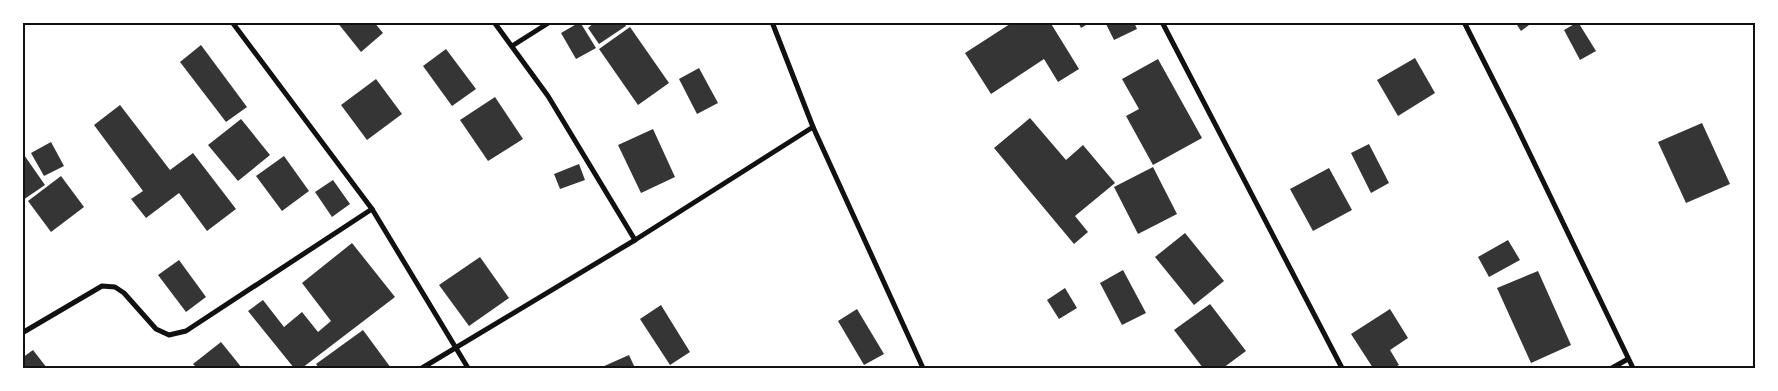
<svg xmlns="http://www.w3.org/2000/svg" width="1778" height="391" viewBox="0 0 1778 391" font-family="'Crimson Pro',serif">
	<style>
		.building { fill: #353535 }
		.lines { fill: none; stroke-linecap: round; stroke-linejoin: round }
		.minor { stroke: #111; stroke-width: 5 }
		.neatline { fill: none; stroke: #111; stroke-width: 2 }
	</style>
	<rect width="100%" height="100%" fill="#fff"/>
	<g class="building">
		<path d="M337,22h37l9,11 -22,19z"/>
		<path d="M580,22l16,26 -20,11 -15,-26z"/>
		<path d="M595,22h29l2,4 -27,18 -11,-16z"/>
		<path d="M1013,22h37l29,47 -21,13 -14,-23 -53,35 -26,-41z"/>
		<path d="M1078,22h13l-10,6z"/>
		<path d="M1105,22h29l3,7 -23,11z"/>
		<path d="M1515,22h18l-12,9z"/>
		<path d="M1578,22l18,29 -16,9 -16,-30z"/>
		<path d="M630,27l39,56 -31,22 -39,-56z"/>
		<path d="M201,45l46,62 -21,15 -46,-60z"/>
		<path d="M446,49l30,40 -24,17 -29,-40z"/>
		<path d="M1415,58l20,35 -37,23 -21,-36z"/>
		<path d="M1158,59l44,79 -49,27 -27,-49 13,-7 -17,-30z"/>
		<path d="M699,68l19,35 -21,11 -18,-35z"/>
		<path d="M376,79l26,35 -35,26 -26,-35z"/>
		<path d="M495,97l28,42 -35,22 -28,-41z"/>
		<path d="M120,105l50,65 23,-17 43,56 -29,22 -28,-38 -33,25 -15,-19 12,-8 -49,-66z"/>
		<path d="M1030,118l36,42 17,-15 32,38 -40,33 13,16 -14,12 -80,-96z"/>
		<path d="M241,119l29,36 -32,26 -30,-36z"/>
		<path d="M1702,123l28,61 -44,19 -28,-61z"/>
		<path d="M653,129l22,48 -34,16 -23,-48z"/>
		<path d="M51,142l13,24 -20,10 -13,-23z"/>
		<path d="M1369,144l20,39 -18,10 -20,-40z"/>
		<path d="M22,152l23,33 -22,15 -1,-1z"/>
		<path d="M284,156l25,35 -27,20 -26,-35z"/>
		<path d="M579,164l6,16 -25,9 -6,-15z"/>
		<path d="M1153,167l24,47 -39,20 -24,-47z"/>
		<path d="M1329,168l23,42 -39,21 -23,-42z"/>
		<path d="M61,176l23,31 -33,25 -23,-31z"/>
		<path d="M333,180l17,24 -18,13 -17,-25z"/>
		<path d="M1185,233l39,48 -30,24 -39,-48z"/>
		<path d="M1508,240l12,20 -31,17 -11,-20z"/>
		<path d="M352,243l43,54 -93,71h-8l-46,-57 15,-11 21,27 18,-15 16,20 13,-11 -29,-38z"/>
		<path d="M480,257l29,41 -40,28 -30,-41z"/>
		<path d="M179,260l27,37 -20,15 -28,-37z"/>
		<path d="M1123,270l23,43 -24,12 -22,-42z"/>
		<path d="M1538,271l33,74 -40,18 -34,-75z"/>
		<path d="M1065,288l12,20 -18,11 -12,-19z"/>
		<path d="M1210,304l36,47 -23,17h-20l-29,-38z"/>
		<path d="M661,305l29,47 -20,13 -30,-46z"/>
		<path d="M857,309l27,45 -20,11 -26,-44z"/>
		<path d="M1390,309l18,29 -18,12 9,15 -6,3h-20l-22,-34z"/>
		<path d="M363,330l28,38h-72l-3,-4z"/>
		<path d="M221,342l21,26h-45l-4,-4z"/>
		<path d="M33,350l14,18h-25v-10z"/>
		<path d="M629,355l6,13h-33v-1z"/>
	</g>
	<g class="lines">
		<g class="minor">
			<path d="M232,22l140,187 96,159"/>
			<path d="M494,22l54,74 87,144"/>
			<path d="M772,22l41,105 110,241"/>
			<path d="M1162,22l180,346"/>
			<path d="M1464,22l50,99 119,247"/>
			<path d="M512,46l38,-24"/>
			<path d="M22,333l80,-47 13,1 9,6 32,36 13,6 17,-4 186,-122"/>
			<path d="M422,368l213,-128 178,-113"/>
			<path d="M1612,368l16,-9"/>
		</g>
	</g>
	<rect width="1778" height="391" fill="none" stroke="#ffffff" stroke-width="48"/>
	<rect x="24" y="24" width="1730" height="343" class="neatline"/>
</svg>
